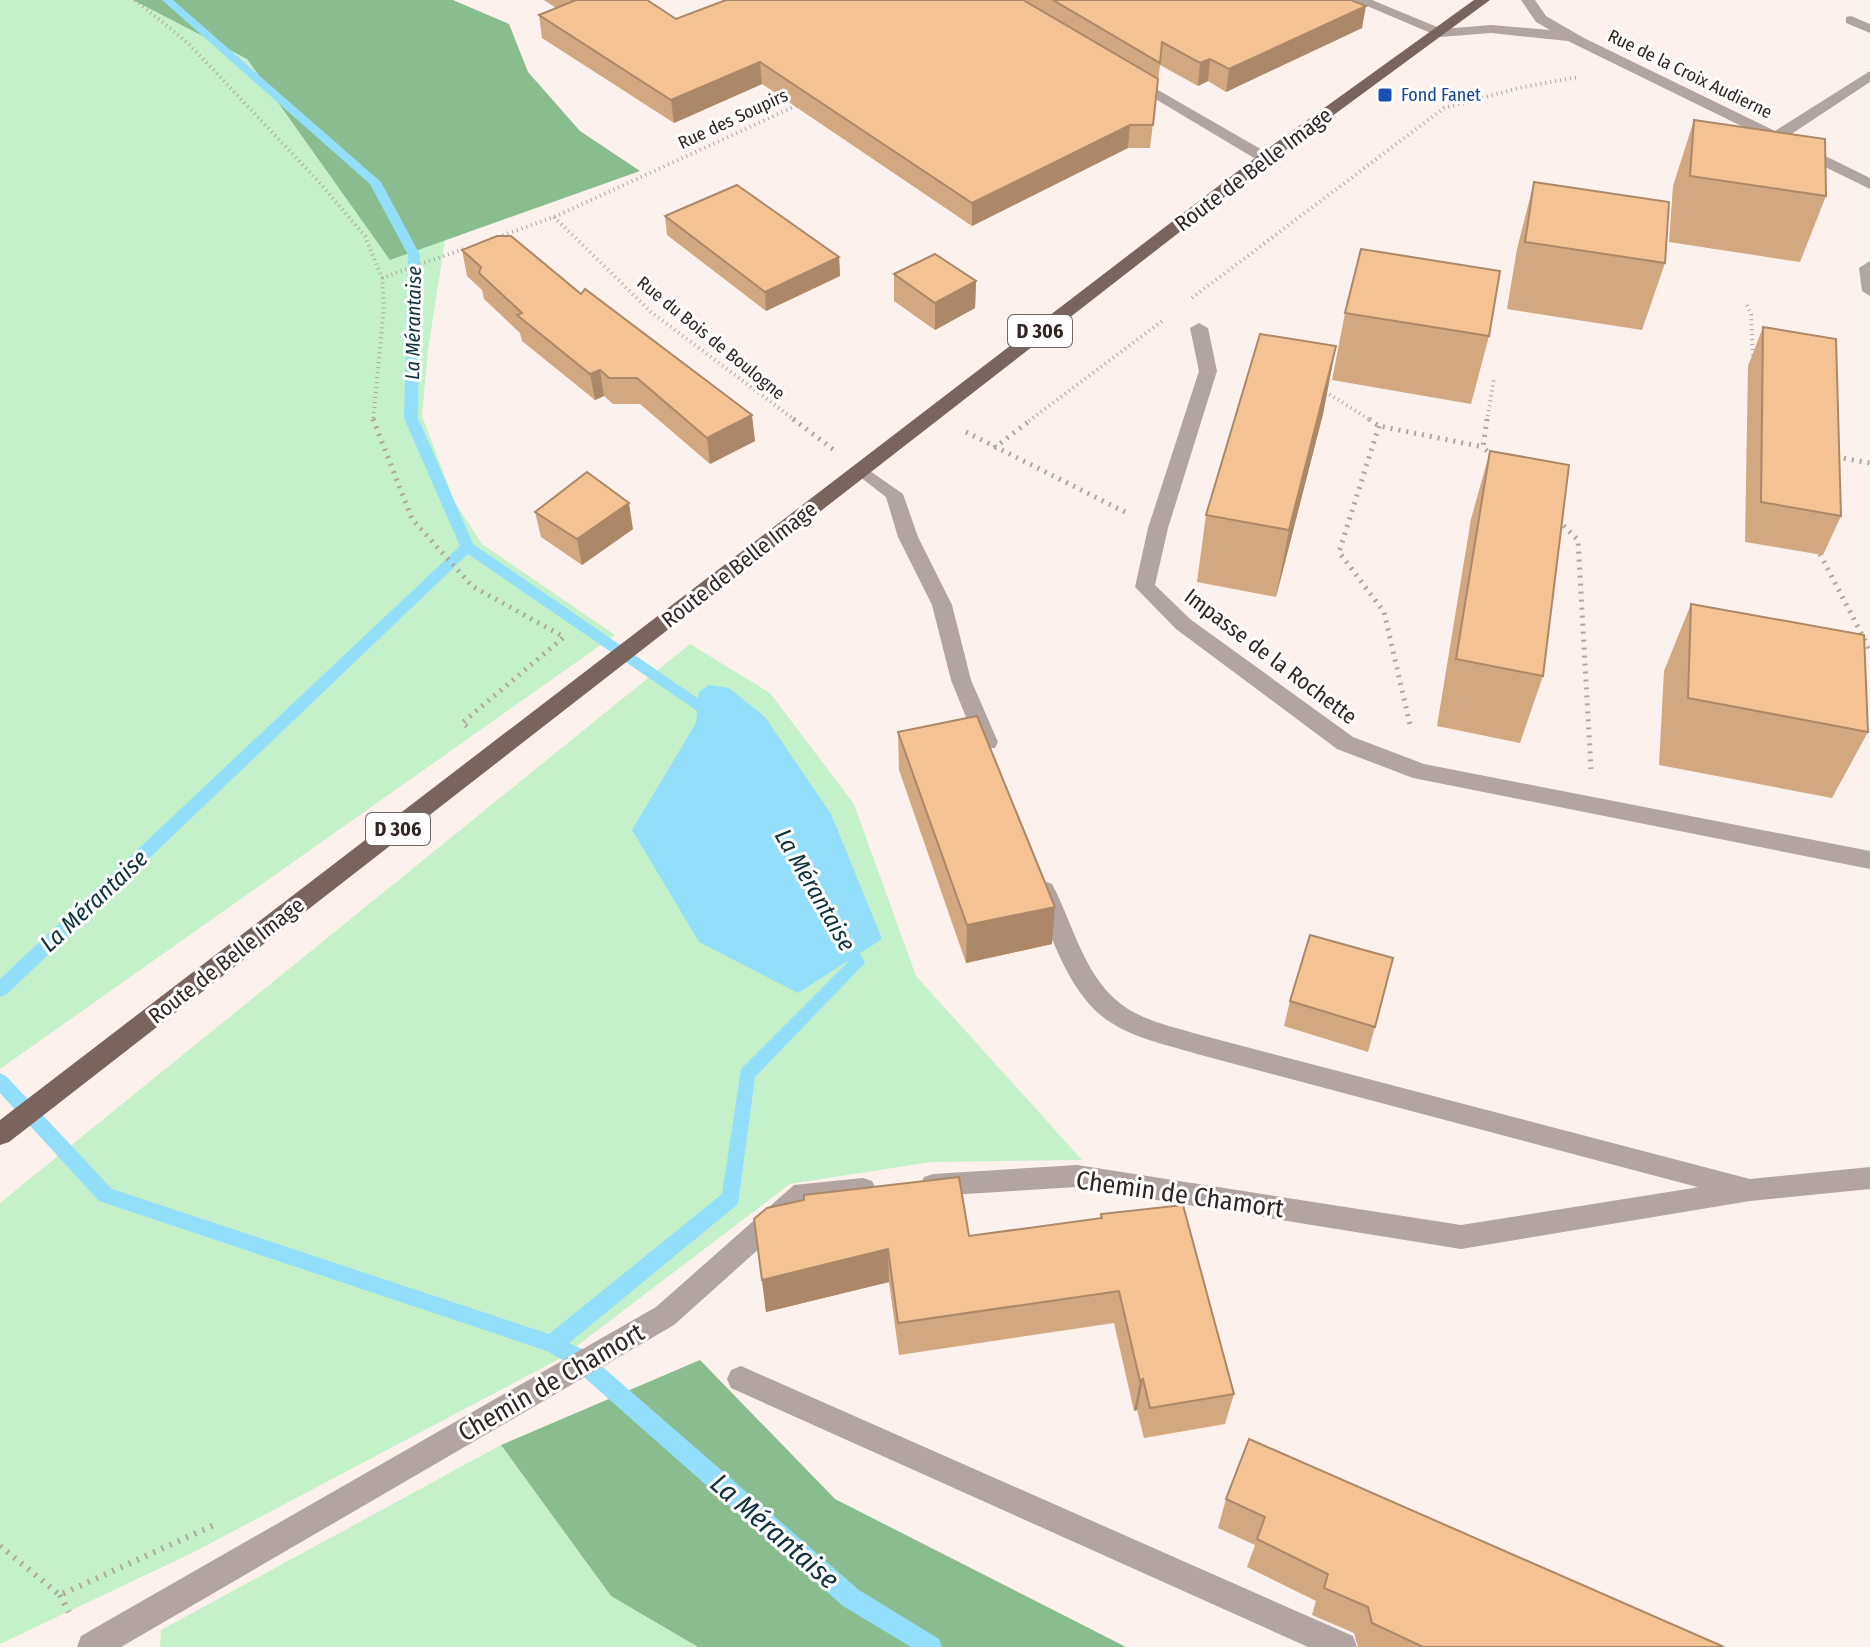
<svg xmlns="http://www.w3.org/2000/svg" width="1870" height="1647" viewBox="0 0 1870 1647" font-family="'Fira Sans Condensed',sans-serif">
	<style>
		.green { fill: #c5f1ca }
		.forest { fill: #89bd90 }
		.water { fill: #93defb }
		.lines { fill: none; stroke-linecap: round; stroke-linejoin: round }
		.stream { fill: #93defb; fill-rule: evenodd }
		.path-far2 { stroke: #b0a5a0; stroke-width: 4; stroke-dasharray: 1 4; stroke-linecap: butt }
		.path-far1 { stroke: #b0a5a0; stroke-width: 5; stroke-dasharray: 2 6; stroke-linecap: butt }
		.path { stroke: #b0a5a0; stroke-width: 6; stroke-dasharray: 2 7; stroke-linecap: butt }
		.service { fill: #b2a5a1; fill-rule: evenodd }
		.minor { fill: #b2a5a1; fill-rule: evenodd }
		.primary { fill: #7a645e; fill-rule: evenodd }
		.wall { fill: #d3a77f }
		.shaded-wall { fill: #ac8868 }
		.building { fill: #f5c294; stroke: #ac8868; stroke-width: 2 }
		.transit-dot { fill: #1a4fb4; stroke: #fff; stroke-width: 3 }
		.labels { text-anchor: middle; stroke-width: 6; stroke-linejoin: round; paint-order: stroke }
		.far-street-label { font-size: 18px; fill: #302521; stroke: #fff }
		.far-transit-label { font-size: 18px; fill: #164399; stroke: #fff; text-anchor: start }
		.far-water-label { font-size: 20px; font-style: italic; fill: #0d313d; stroke: #fff }
		.shield { fill: #fff; stroke: #6e6664; stroke-width: 2 }
		.shield-label { font-size: 20px; font-weight: bold; fill: #302521 }
		.street-label { font-size: 22px; fill: #302521; stroke: #fff }
		.water-label { font-size: 24px; font-style: italic; fill: #0d313d; stroke: #fff }
		.near-street-label { font-size: 26px; fill: #302521; stroke: #fff }
		.near-water-label { font-size: 28px; font-style: italic; fill: #0d313d; stroke: #fff }
	</style>
	<rect width="100%" height="100%" fill="#fcf1ec"/>
	<g class="green">
		<path d="M0,0h133l114,59 143,200 55,-19 -17,110 -6,66 32,85 28,43 133,91 -615,434z"/>
		<path d="M690,644l80,49 84,111 62,172 166,184 -151,2 -141,22 -229,174 -369,195 -192,91v-441z"/>
		<path d="M501,1445l110,151 87,51h-538l1,-17z"/>
	</g>
	<g class="forest">
		<path d="M133,0h320l56,24 19,48 52,59 60,40 -250,89 -143,-201z"/>
		<path d="M700,1360l135,139 291,148h-428l-87,-51 -110,-151z"/>
	</g>
	<path class="water" d="M709,685l20,3 36,29 66,97 51,125 -84,54 -99,-51 -67,-112 64,-107 3,-31z"/>
	<g class="lines">
		<g class="stream">
			<path d="M162,0h11l208,182 39,73 -2,163 55,126 249,171 -3,4h-10l-241,-165 -462,441 -6,2v-18l460,-433 -56,-128 4,-163 -38,-71z"/>
			<path d="M844,933l6,2 15,28 -110,114 -17,127 -169,139 13,6 277,241 80,49 3,8h-31l-68,-41 -275,-243 -21,-12 -448,-150 -99,-108v-20l6,3 106,113 437,145 173,-140 19,-125 107,-107 -12,-22 2,-5z"/>
		</g>
		<g class="path-far2">
			<path d="M135,0l53,43 131,139 46,54 17,42 2,28 -11,115"/>
			<path d="M554,217l97,95 145,109"/>
			<path d="M498,237l56,-20 246,-113"/>
			<path d="M382,278l84,-30"/>
			<path d="M1192,298l252,-190 79,-21 56,-10"/>
			<path d="M1747,305l4,10 2,45"/>
			<path d="M1321,389l51,32"/>
			<path d="M1029,421l136,-102"/>
			<path d="M1487,421l7,-43"/>
		</g>
		<g class="path-far1">
			<path d="M373,419l39,100 60,67 92,51 -102,86 6,4"/>
			<path d="M793,419l41,31"/>
			<path d="M1369,419l10,7 104,21"/>
			<path d="M1487,419l-4,28 10,10"/>
			<path d="M1379,426l-40,126 45,60 27,117"/>
			<path d="M966,432l159,80"/>
			<path d="M994,448l38,-29"/>
			<path d="M1836,457l34,6"/>
			<path d="M1558,520l20,20 13,229"/>
			<path d="M1820,554l50,96"/>
		</g>
		<g class="path">
			<path d="M0,1546l60,49 154,-70"/>
			<path d="M60,1595l9,17"/>
		</g>
		<g class="service">
			<path d="M1870,261v35l-8,-5 -3,-23z"/>
			<path d="M860,464l43,30 15,43 34,68 19,75 27,62 -3,6h-16l-3,-6 -25,-62 -19,-75 -34,-68 -12,-40 -35,-27z"/>
			<path d="M1044,881l8,3c22,41 33,98 76,125 21,13 46,18 69,25l553,145 9,3 4,8 -4,8 -9,3 -553,-147c-29,-9 -61,-15 -87,-32 -41,-26 -60,-89 -77,-132l3,-6z"/>
			<path d="M741,1366l612,270 4,11h-49l-577,-259 -4,-9 4,-9z"/>
		</g>
		<g class="minor">
			<path d="M1353,0h19l70,29 49,-4 59,5 -14,-8 -15,-22h14l11,16 38,22 191,93 95,-60v11l-83,55 83,41v11l-302,-148 -77,-8 -51,4z"/>
			<path d="M1851,16l19,8v9l-24,-10v-6z"/>
			<path d="M1132,75l139,80 2,3 -2,3h-12l-132,-79v-6z"/>
			<path d="M1199,323l9,5 9,43 -49,157 -13,57 35,34 163,118 71,27 446,87v18l-457,-91 -76,-29 -161,-120 -41,-42 13,-59 51,-157 -9,-43z"/>
			<path d="M1077,1165l384,60 289,-46 120,-12v22l-120,12 -289,48 -384,-62 -144,9 -9,-3 -4,-8 4,-8 9,-3z"/>
			<path d="M863,1178l9,3 4,8 -4,8 -63,7 -135,121 -553,322h-44l4,-11 575,-329 138,-122z"/>
		</g>
		<path class="primary" d="M1474,0h16l-219,161 -1262,981 -9,3v-25l1259,-965z"/>
	</g>
	<g class="wall">
		<path d="M544,0h103l29,19 50,-19h625l11,28 -136,64 -18,-11 -10,5 -38,-21 -10,83h-22l-156,78 -210,-142 -88,39 -132,-85 -3,-23 17,-7z"/>
		<path d="M1694,120l132,76 -26,66 -131,-20 4,-56z"/>
		<path d="M1534,182l131,81 -23,67 -135,-21 10,-60z"/>
		<path d="M665,216l174,41 1,19 -74,35 -99,-76z"/>
		<path d="M462,250l293,191 -45,23 -70,-60h-27l-9,-8 -9,4 -73,-59 -2,-8 -36,-34 -2,-9 -15,-14z"/>
		<path d="M894,274l82,7 -1,27 -40,22 -41,-29z"/>
		<path d="M1345,313l144,23 -18,68 -139,-24z"/>
		<path d="M1763,327l78,189 -18,39 -78,-13 3,-176z"/>
		<path d="M1336,346l-13,68 -47,183 -79,-15 9,-67z"/>
		<path d="M1490,451l53,225 -23,67 -83,-17 34,-207z"/>
		<path d="M535,512l98,17 -51,36 -41,-28z"/>
		<path d="M1691,604l177,128 -36,66 -173,-33 5,-94z"/>
		<path d="M898,732l154,212 -86,19 -67,-193z"/>
		<path d="M1290,1001l85,26 -7,25 -84,-26z"/>
		<path d="M1101,1214l133,180 -9,30 -81,14 -7,-28 -3,1 -20,-88 -215,32 -10,-73 -123,30 -4,-32 207,-44 131,-17z"/>
		<path d="M1226,1499l498,148h-366l-4,-14 -42,-18 4,-14 -69,-34 8,-22 -37,-17z"/>
	</g>
	<g class="shaded-wall">
		<path d="M1366,6l-4,22 -136,64 3,-23z"/>
		<path d="M1210,59l-2,22 -10,5 2,-23z"/>
		<path d="M760,62l2,22 -88,39 -3,-23z"/>
		<path d="M1130,125l-2,23 -156,78v-23z"/>
		<path d="M839,257l1,19 -74,35 -1,-19z"/>
		<path d="M976,281l-1,27 -40,22v-27z"/>
		<path d="M1336,346l-13,68 -47,183 13,-67z"/>
		<path d="M600,370l4,26 -9,4 -5,-26z"/>
		<path d="M752,415l3,26 -45,23 -3,-26z"/>
		<path d="M629,503l4,26 -51,36 -5,-26z"/>
		<path d="M1055,907l-3,37 -86,19 1,-38z"/>
		<path d="M888,1249l1,33 -123,30 -4,-32z"/>
		<path d="M1143,1379l-6,31 -3,1 6,-30z"/>
	</g>
	<g class="building">
		<path d="M572,0h75l29,19 50,-19h297l135,79 -5,46h-23l-158,78 -212,-141 -89,38 -132,-85 35,-14z"/>
		<path d="M1053,0h298l15,6 -137,63 -19,-10 -10,4 -38,-21 -2,21z"/>
		<path d="M1694,120l131,19 1,57 -136,-20z"/>
		<path d="M1534,182l135,20 -4,61 -140,-21z"/>
		<path d="M737,185l102,72 -74,35 -100,-76z"/>
		<path d="M497,236h14l70,58 4,-5 167,126 -45,23 -70,-60h-28l-9,-8 -10,4 -73,-59 5,-2 -43,-40 2,-6 -19,-17z"/>
		<path d="M1361,249l139,22 -11,65 -144,-23z"/>
		<path d="M935,254l41,27 -41,22 -41,-29z"/>
		<path d="M1763,327l73,12 5,177 -80,-14z"/>
		<path d="M1260,334l76,12 -47,184 -83,-15z"/>
		<path d="M1490,451l79,14 -26,211 -87,-17z"/>
		<path d="M587,472l42,31 -52,36 -42,-27z"/>
		<path d="M1691,604l173,31 4,97 -180,-34z"/>
		<path d="M977,716l78,191 -88,18 -69,-193z"/>
		<path d="M1310,935l83,23 -18,69 -85,-26z"/>
		<path d="M959,1177l10,59 133,-18 -1,-4 82,-9 51,189 -84,14 -7,-29 -3,2 -21,-90 -221,32 -10,-74 -126,31 -8,-61 13,-11 37,-8v-5z"/>
		<path d="M1249,1439l475,208h-301l-51,-24 -4,-16 -44,-19 4,-14 -71,-35 8,-22 -39,-18z"/>
	</g>
	<rect class="transit-dot" x="1377" y="87" width="16" height="16" rx="4"/>
	<g class="labels">
		<g class="far-street-label">
			<text transform="translate(1690 74) rotate(26)" y="6">Rue de la Croix Audierne</text>
			<text transform="translate(733 119) rotate(-25)" y="6">Rue des Soupirs</text>
			<text transform="translate(711 338) rotate(39)" y="6">Rue du Bois de Boulogne</text>
		</g>
		<g class="far-transit-label">
			<text x="1401" y="101">Fond Fanet</text>
		</g>
		<g class="far-water-label">
			<text transform="translate(413 323) rotate(-89)" y="7">La Mérantaise</text>
		</g>
		<g class="shield">
			<rect x="1008" y="315" width="64" height="32" rx="6"/>
			<rect x="366" y="813" width="64" height="32" rx="6"/>
		</g>
		<g class="shield-label">
			<text x="1040" y="338">D 306</text>
			<text x="398" y="836">D 306</text>
		</g>
		<g class="street-label">
			<text transform="translate(1253 169) rotate(-37)" y="8">Route de Belle Image</text>
			<text transform="translate(739 564) rotate(-38)" y="8">Route de Belle Image</text>
			<text transform="translate(1271 656) rotate(37)" y="8">Impasse de la Rochette</text>
			<text transform="translate(226 960) rotate(-38)" y="8">Route de Belle Image</text>
		</g>
		<g class="water-label">
			<text transform="translate(815 890) rotate(60)" y="8">La Mérantaise</text>
			<text transform="translate(94 901) rotate(-43)" y="8">La Mérantaise</text>
		</g>
		<g class="near-street-label">
			<text transform="translate(1180 1194) rotate(8)" y="9">Chemin de Chamort</text>
			<text transform="translate(551 1382) rotate(-30)" y="9">Chemin de Chamort</text>
		</g>
		<g class="near-water-label">
			<text transform="translate(775 1531) rotate(41)" y="10">La Mérantaise</text>
		</g>
	</g>
</svg>
